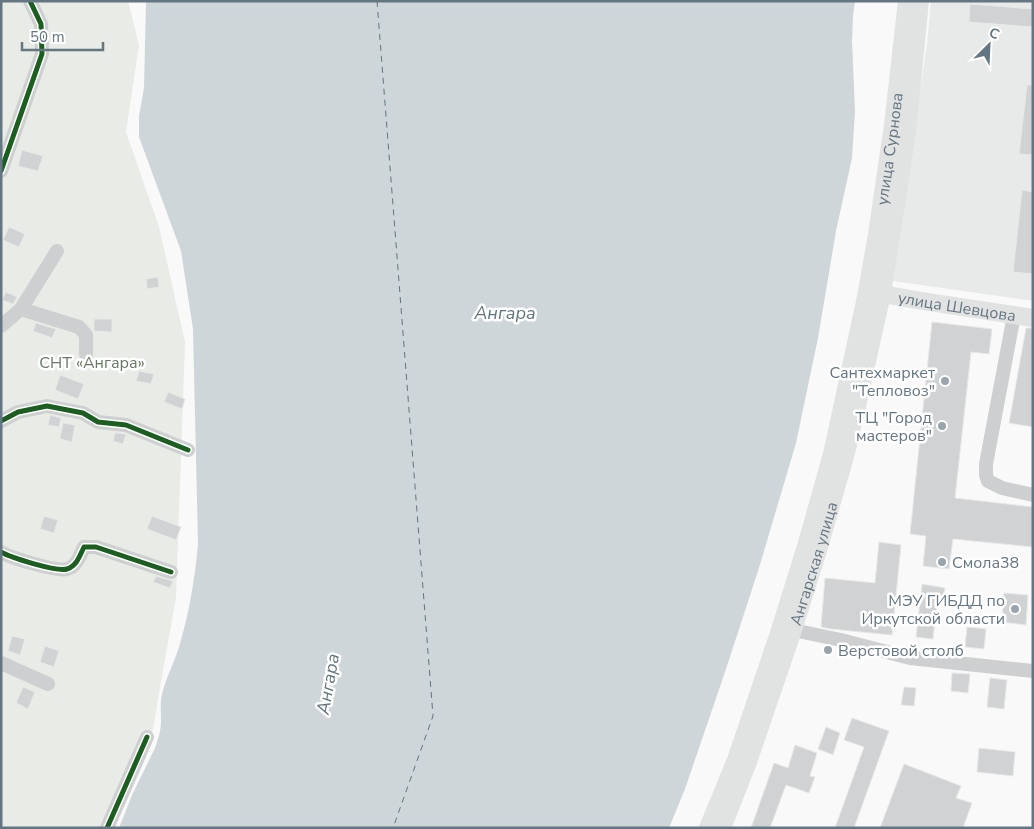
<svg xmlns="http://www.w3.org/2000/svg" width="1034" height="829" viewBox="0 0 1034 829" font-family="'Nunito Sans',sans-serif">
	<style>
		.built { fill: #e8e9e9 }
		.green { fill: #e8ebe6 }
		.water { fill: #ced6d9 }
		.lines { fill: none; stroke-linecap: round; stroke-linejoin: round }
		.ferry { stroke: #60757c; stroke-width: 1; stroke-dasharray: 6 5; stroke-linecap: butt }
		.building { fill: #d0d2d3; stroke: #e8e8e8 }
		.minor { stroke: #cecfd0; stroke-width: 14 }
		.major { stroke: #e1e2e2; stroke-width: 18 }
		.cycleway-casing { stroke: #fff; stroke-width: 8 }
		.cycleway { stroke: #1b5e20; stroke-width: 5 }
		.poi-dot { fill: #99a4ac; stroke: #fff; stroke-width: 2 }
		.labels { text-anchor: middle; stroke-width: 5; stroke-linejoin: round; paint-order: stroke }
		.street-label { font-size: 16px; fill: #657683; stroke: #fff }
		.park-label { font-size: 16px; fill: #687a64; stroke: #fff }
		.poi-label { font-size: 16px; fill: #657683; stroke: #fff; text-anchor: end }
		.water-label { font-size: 18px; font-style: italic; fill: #60757c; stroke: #fff }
	</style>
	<rect width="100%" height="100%" fill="#f9f9f9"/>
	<path class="built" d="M931,1h102v300l-140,-20 34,-238z"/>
	<path class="green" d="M1,1h127l11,44 -13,87 33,95 26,115 -9,256 -16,89 -7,42 -38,99h-114z"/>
	<path class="water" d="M146,1h709l-2,15 -1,25 3,70 -3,47 -16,73 -18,107 -22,105 -37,125 -34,104 -40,117 -16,39h-550l13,-33 23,-47c3,-9 6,-17 6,-27 0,-9 -1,-18 1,-27 4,-16 12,-31 17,-47 10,-33 16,-69 19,-103l-5,-215 -12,-78 -42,-114v-21l5,-28z"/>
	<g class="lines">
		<path class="ferry" d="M377,1l56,715 -40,112"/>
	</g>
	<g class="building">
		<path d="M970,4l63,5v18l-64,-5z"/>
		<path d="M1027,85h6v70l-14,-1z"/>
		<path d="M22,150l21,6 -5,15 -20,-5z"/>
		<path d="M1022,190l11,2v82l-20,-2z"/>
		<path d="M9,227l16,7 -6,13 -16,-7z"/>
		<path d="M158,277l1,10 -12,2 -1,-10z"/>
		<path d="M6,292l11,5 -4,7 -11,-4z"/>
		<path d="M94,319h18v13l-18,-1z"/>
		<path d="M932,322l60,7 -3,25 -18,-2 -16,146 78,9v40l-80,-8 -4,30 -26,-3 3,-30 -16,-2z"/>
		<path d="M36,323l20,6 -4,9 -19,-7z"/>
		<path d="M1026,328h7v99l-24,-4z"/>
		<path d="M139,371l15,3 -3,10 -15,-3z"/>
		<path d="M60,375l24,9 -6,15 -23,-9z"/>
		<path d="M168,392l17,7 -3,10 -18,-7z"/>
		<path d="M50,415l11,3 -2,9 -11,-2z"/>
		<path d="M63,423l12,2 -3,17 -12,-3z"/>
		<path d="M115,433l11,1 -3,10 -10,-3z"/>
		<path d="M44,516l14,4 -4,13 -14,-4z"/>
		<path d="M152,516l29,11 -5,13 -29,-11z"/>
		<path d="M879,542l22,3 -9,90 -61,-6 -10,-2 4,-49 50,5z"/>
		<path d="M156,576l17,5 -3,7 -17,-6z"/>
		<path d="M922,584l23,4 -3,16 -5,-1 -4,36 -17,-2z"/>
		<path d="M1004,593l24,2 -2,30 -24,-3z"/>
		<path d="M967,627l19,2 -2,20 -19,-2z"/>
		<path d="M12,636l13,3 -5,16 -12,-4z"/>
		<path d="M45,646l14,5 -5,16 -14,-5z"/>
		<path d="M952,673l18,1 -2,19 -17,-2z"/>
		<path d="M990,678l17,2 -3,29 -17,-2z"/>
		<path d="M23,687l12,5 -7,17 -12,-6z"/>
		<path d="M904,687l12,1 -2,18 -13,-1z"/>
		<path d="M852,718l37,13 -35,97h-19l29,-81 -20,-7z"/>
		<path d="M826,727l14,6 -7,22 -15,-6z"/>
		<path d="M795,745l22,8 -7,23 5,1 -6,16 -23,-8 -16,43h-19l23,-65 14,5z"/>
		<path d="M979,748l36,4 -2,24 -36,-4z"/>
		<path d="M904,764l57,22 -5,12 16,5 -9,25h-83z"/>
	</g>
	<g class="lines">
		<g class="minor">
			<path d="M1,171l41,-117 -1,-30 -11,-23"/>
			<path d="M21,309l58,18 7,8v19"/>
			<path d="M1014,315l-28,149v11l2,6 14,7 31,7"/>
			<path d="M1,326l20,-17 36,-58"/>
			<path d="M1,421l17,-9 29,-6 36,7 15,9 28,3 62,25"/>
			<path d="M1,552c10,6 56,20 66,17 10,-3 13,-14 17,-22h12l75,25"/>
			<path d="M793,630l48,10 69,18 123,13"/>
			<path d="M1,663l47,21"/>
			<path d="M107,828l40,-91"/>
		</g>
		<g class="major">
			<path id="s1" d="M882,294l40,7 111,17"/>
			<path id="s2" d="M708,828l28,-68 44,-130 27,-87 25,-89 34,-157 11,-63 16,-109 14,-124"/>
			<path id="s3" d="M722,828l26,-66 45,-132 26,-83 27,-94 11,-47 25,-112 17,-109 9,-62 12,-122"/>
		</g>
		<defs>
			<g id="cycleway">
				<path d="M1,171l41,-117 -1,-30 -11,-23"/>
				<path d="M1,421l17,-9 29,-6 36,7 15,9 28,3 62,25"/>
				<path d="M1,552c10,6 56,20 66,17 10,-3 13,-14 17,-22h12l75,25"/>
				<path d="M107,828l40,-91"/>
			</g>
		</defs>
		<use href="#cycleway" class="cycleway-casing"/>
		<use href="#cycleway" class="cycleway"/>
	</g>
	<g class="poi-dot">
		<circle cx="945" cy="381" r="5"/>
		<circle cx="942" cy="426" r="5"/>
		<circle cx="942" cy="562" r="5"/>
		<circle cx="1015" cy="609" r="5"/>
		<circle cx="828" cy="650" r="5"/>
	</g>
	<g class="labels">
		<g class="street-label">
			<text dy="6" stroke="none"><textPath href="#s2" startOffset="705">улица Сурнова</textPath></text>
			<text dy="6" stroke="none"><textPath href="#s1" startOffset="76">улица Шевцова</textPath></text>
			<text dy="6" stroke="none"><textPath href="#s3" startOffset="280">Ангарская улица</textPath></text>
		</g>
		<g class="park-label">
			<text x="92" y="368">СНТ «Ангара»</text>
		</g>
		<g class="poi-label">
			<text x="935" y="378">Сантехмаркет<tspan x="935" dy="18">"Тепловоз"</tspan></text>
			<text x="932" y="423">ТЦ "Город<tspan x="932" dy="18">мастеров"</tspan></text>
			<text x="952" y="568" text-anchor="start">Смола38</text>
			<text x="1005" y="606">МЭУ ГИБДД по<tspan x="1005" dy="18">Иркутской области</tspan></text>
			<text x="838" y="656" text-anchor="start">Верстовой столб</text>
		</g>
		<g class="water-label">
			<text x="505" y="319">Ангара</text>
			<text transform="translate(328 684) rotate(-80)" y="6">Ангара</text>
		</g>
	</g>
	<rect width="1034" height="829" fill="none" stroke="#657683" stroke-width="5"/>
	<g transform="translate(989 45) rotate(24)" stroke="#ffffff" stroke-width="4" paint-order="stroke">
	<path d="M0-4L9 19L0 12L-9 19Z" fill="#657683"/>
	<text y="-8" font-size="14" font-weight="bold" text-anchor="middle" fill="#657683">С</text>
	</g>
	<path d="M22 42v8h81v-8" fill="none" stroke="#657683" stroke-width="2.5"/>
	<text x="30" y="42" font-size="15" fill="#657683" stroke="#ffffff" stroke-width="4" paint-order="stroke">50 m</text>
</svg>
